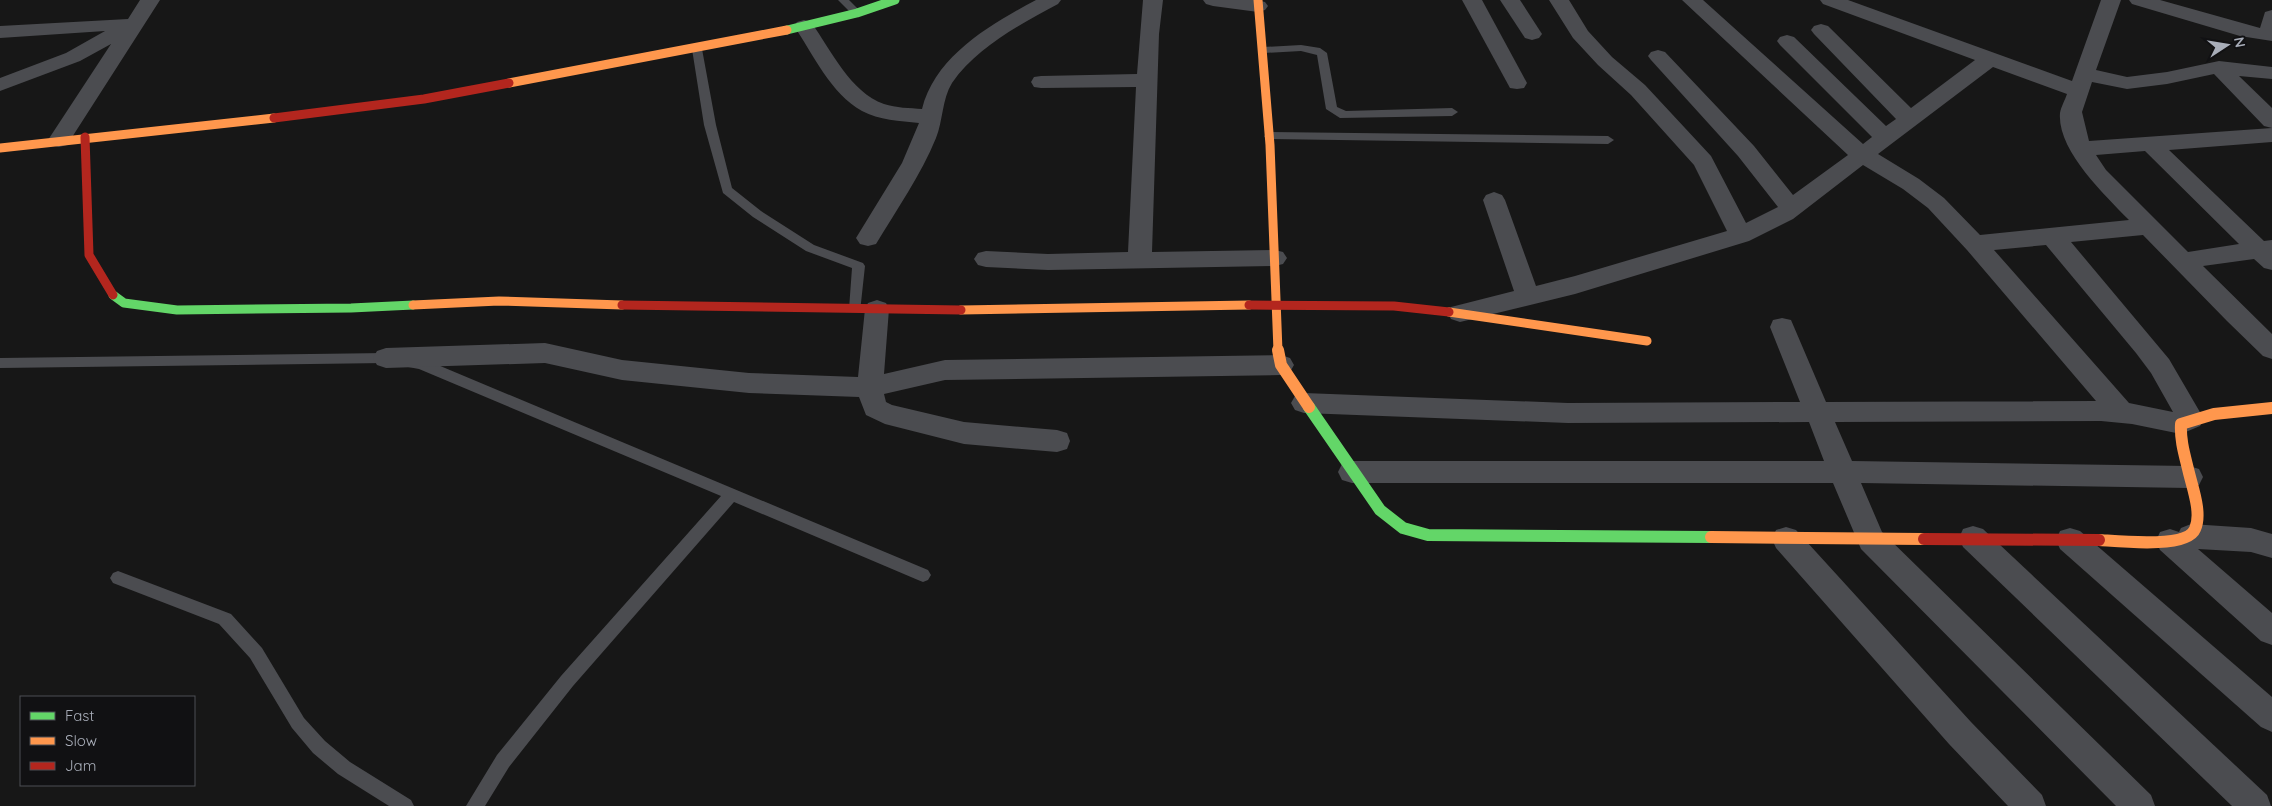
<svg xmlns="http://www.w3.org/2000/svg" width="2272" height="806" viewBox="0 0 2272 806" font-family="Quicksand,sans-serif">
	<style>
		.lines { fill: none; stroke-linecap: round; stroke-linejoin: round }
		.lane { fill: #4b4c50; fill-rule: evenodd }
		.street { fill: #4b4c50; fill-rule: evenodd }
		.fast-far1 { stroke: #63d668; stroke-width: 9 }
		.fast { stroke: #63d668; stroke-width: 12 }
		.slow-far1 { stroke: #ff974d; stroke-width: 9 }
		.slow { stroke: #ff974d; stroke-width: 12 }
		.jam-far1 { stroke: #b3261e; stroke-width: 9 }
		.jam { stroke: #b3261e; stroke-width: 12 }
	</style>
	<rect width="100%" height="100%" fill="#171717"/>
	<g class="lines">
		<g class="lane">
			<path d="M838,0h11l13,13 -5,3 -4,-1z"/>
			<path d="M1301,45l19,3 7,5 10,54 9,4 106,-3 6,4 -6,4 -112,2 -14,-9 -9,-54 -16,-4 -38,2 -5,-3 5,-3z"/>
			<path d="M697,46l5,3 14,76 16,63 29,23 53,34 49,18 2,3 -5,46h-10l-1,-3 3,-41 -46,-17 -53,-34 -30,-24 -19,-68 -12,-76z"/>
			<path d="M1270,132l338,4 6,4 -6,4 -342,-5 -2,-3z"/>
			<path d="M386,353l40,7 502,210 3,5 -3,5 -5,2 -5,-2 -184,-78 -161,184 -64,81 -24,39h-19l31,-51 64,-79 160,-180 -302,-127 -33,-6 -386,5v-10z"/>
			<path d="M118,571l113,43 31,34 42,70 21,23 25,21 61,38 3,6h-25l-51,-32 -25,-21 -21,-25 -42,-70 -31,-34 -106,-41 -3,-5 3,-5z"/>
		</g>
		<g class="street">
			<path d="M140,0h20l-93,145 -8,2 -8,-2 -3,-5 63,-96 -31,17 -80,30v-13l66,-25 39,-22 -105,7v-12l128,-7z"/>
			<path d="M1036,0h25l-3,4c-37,20 -81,43 -106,79 -10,16 -9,38 -16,55 -15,37 -39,71 -60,106l-8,2 -8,-2 -4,-6 46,-75 17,-40c-19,-2 -40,-3 -57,-12 -31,-17 -49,-57 -68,-85l3,-4 7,-2 7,2c20,28 39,70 73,82 12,4 26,4 38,5 13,-53 69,-85 114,-109z"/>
			<path d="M1143,0h20l-4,34 -7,218 123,-2 8,2 4,6 -4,6 -8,2 -227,4 -62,-3 -8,-2 -4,-6 4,-6 8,-2 62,3 80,-2 8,-165 -95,1 -7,-1 -3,-5 3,-5 7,-1 96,-2z"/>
			<path d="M1203,0h54l8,2 3,4 -3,4 -7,2 -45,-6 -7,-2z"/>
			<path d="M1462,0h20l45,83 -3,5 -7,1 -7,-1z"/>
			<path d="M1500,0h20l22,34 -3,4 -7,2 -7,-2z"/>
			<path d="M1549,0h20l19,31 24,26 33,28 66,71 35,67 32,-16 -40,-51 -87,-96 -3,-4 3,-4 7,-2 7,2 89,94 39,49 55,-40 -166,-155h21l160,144 9,-7 -92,-92 -3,-4 3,-4 7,-2 7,2 92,89 10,-7 -82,-85 -3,-4 3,-4 7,-2 7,2 83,82 64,-48 -152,-56 -3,-4h28l224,81 29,-81h20l-25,70 31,7 40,-5 52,-11 53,6v12l-33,-3 33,32v20l-8,-2 -50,-52 -47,10 -40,5 -35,-7 -10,30 7,29 183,-13v14l-103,8 95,91 8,-1v30l-8,-2 -10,-9 -51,7 69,68v25l-9,-3 -36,-35 -84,-86 -72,7 98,117 35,60 -4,7 -19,8 -49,-10 -31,-3 -266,1 17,39 337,5 10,3 4,8 -4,8 -10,3 -328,-5 21,49 269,263 4,11h-39l-255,-257 -28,-66h-481l-10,-3 -4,-8 4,-8 10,-3h472l-15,-39 -241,1 -264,-10 -9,-3 -4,-7 4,-7 9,-3 264,10 232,-1 -30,-75 3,-7 9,-2 9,2 3,7 32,75 270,-1 -129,-151 -39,-42 -25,-19 -40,-24 -70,54 -44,22 -174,53 -115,28 -9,-3 -3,-6 3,-6 63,-16 -31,-91 3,-5 8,-3 8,3 3,5 31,86 39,-10 152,-45 -33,-66 -63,-70 -33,-30 -25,-27zM1993,67l74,27c-2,6 -6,13 -7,19 -3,37 44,81 69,107l-149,15 -36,-37 -25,-19 -41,-25zM2145,151l94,93 -51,8 -82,-82 -10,-15zM2046,245l90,108 15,20 22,39 -44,-9 -135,-153z"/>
			<path d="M2129,0h31l100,28 5,-16 7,-2v31l-32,-5 -108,-32z"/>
			<path d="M877,300l9,3 3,6 -5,65 61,-14 336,-5 9,3 4,7 -4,7 -9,3 -336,5 -61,14 2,8 6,3 72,17 93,8 10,3 3,8 -3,8 -10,3 -93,-8 -79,-20 -19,-9 -7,-18 -110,-4 -127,-13 -77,-17 -159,5 -9,-3 -4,-7 4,-7 9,-3 159,-5 77,17 127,13 109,4 7,-68 3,-6z"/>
			<path d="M2191,524l60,4 21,6v24l-21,-6 -53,-3 74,64v32l-11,-4 -101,-91 -4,-9 4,-9 10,-3 9,3 2,-4z"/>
			<path d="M1973,526l10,3 284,266 4,11h-39l-269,-259 -4,-9 4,-9z"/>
			<path d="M1786,527l10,3 175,192 71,73 4,11h-38l-59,-62 -173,-196 -4,-9 4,-9z"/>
			<path d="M2070,528l10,3 192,166v35l-11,-5 -201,-178 -4,-9 4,-9z"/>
		</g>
		<g class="fast-far1">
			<path d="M787,30l70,-17 38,-13"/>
			<path d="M113,295l11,8 53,7 174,-2 62,-3"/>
		</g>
		<path class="fast" d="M1309,407l71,103 23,18 25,7 283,2"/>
		<g class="slow-far1">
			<path d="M1258,0l12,145 8,206"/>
			<path d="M509,83l278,-53"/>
			<path d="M0,148l274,-30"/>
			<path d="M413,305l86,-4 123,4"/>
			<path d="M961,310l288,-5"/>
			<path d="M1449,312l198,29"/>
		</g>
		<g class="slow">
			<path d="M1278,350l3,15 28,42"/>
			<path d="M1711,537l213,2"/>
			<path d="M2099,540c18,1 88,9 96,-11 7,-15 -2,-40 -6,-56 -4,-17 -9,-32 -8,-49l33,-10 58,-6"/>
		</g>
		<g class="jam-far1">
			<path d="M274,118l150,-19 85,-16"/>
			<path d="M85,137l4,118 24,40"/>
			<path d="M622,305l339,5"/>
			<path d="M1249,305l145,1 55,6"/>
		</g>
		<path class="jam" d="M1924,539l175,1"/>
	</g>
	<rect x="20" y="696" width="175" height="90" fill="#111113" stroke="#4d4f55"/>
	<rect x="30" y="712" width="25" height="8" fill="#63d668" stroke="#4d4f55"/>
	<text x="65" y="721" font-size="15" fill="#a8adb8">Fast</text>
	<rect x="30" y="737" width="25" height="8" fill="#ff974d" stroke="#4d4f55"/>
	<text x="65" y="746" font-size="15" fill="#a8adb8">Slow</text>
	<rect x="30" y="762" width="25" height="8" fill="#b3261e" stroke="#4d4f55"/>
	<text x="65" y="771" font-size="15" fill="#a8adb8">Jam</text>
	<g transform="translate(2227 45) rotate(78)" stroke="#111113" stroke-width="4" paint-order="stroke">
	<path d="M0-4L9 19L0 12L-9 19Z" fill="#a8adb8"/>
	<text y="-8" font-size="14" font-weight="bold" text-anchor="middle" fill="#a8adb8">N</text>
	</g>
</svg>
